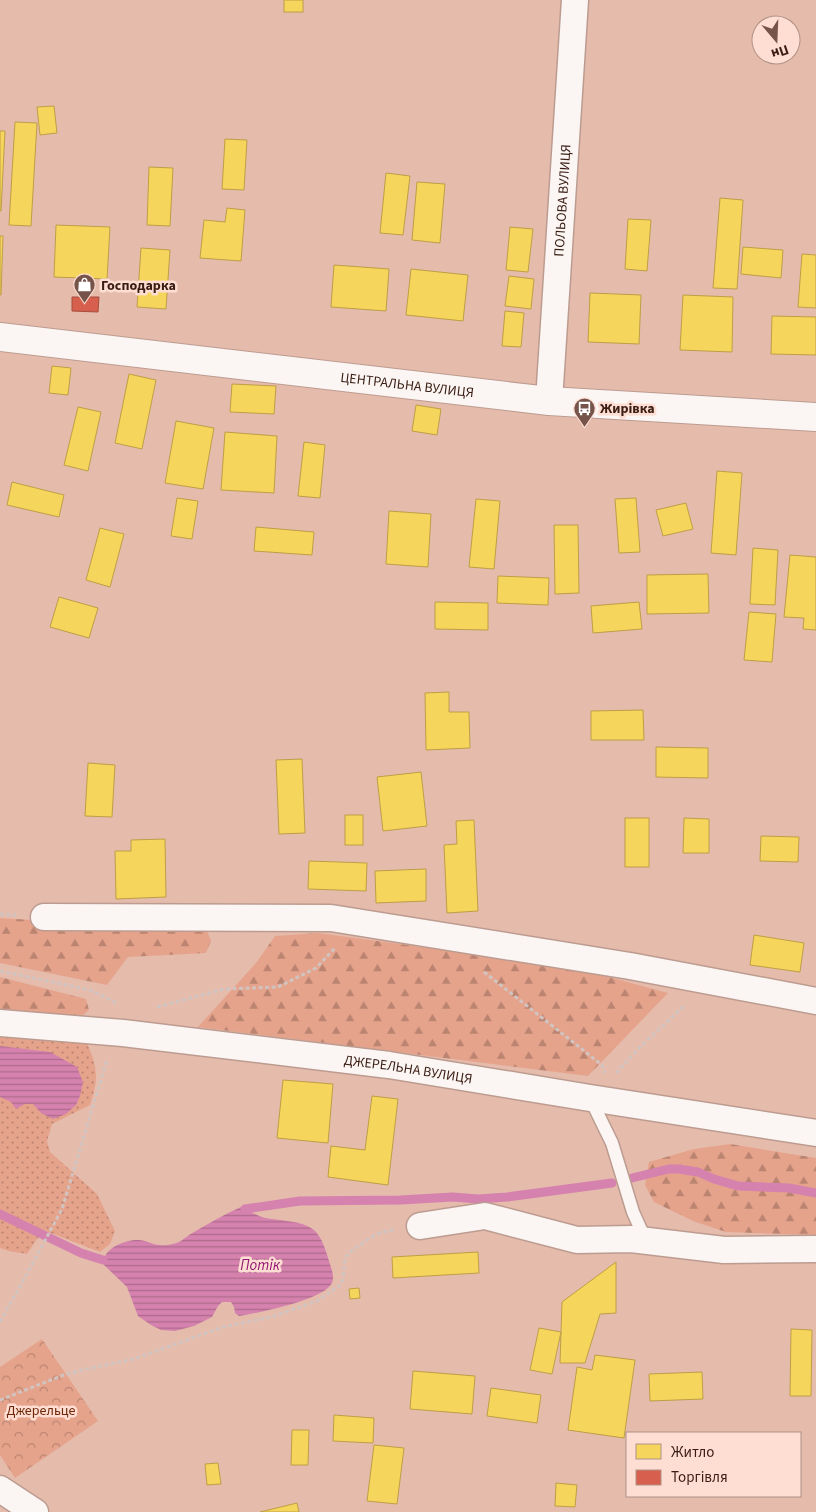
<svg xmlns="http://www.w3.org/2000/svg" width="816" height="1512" viewBox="0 0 816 1512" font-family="'Source Sans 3',sans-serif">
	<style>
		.grass { fill: url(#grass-dots) }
		.forest { fill: url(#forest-firs) }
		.park { fill: url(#park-crowns) }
		.water { fill: url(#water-rules) }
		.homes { fill: #f6d55c; stroke: #be9e46 }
		.shops { fill: #d6604d; stroke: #a74c3c }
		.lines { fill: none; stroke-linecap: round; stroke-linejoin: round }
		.stream { stroke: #d582ae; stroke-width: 9 }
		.lane-casing { stroke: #bc9c90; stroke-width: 15 }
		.street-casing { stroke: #bc9c90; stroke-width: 29 }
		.secondary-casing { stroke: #bc9c90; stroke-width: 30 }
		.path { stroke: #d1c4c0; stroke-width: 3; stroke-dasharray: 4 2.5; stroke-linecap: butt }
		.lane { stroke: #fbf5f3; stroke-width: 12 }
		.street { stroke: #fbf5f3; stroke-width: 26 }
		.secondary { stroke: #fbf5f3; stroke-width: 28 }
		.labels { text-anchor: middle; stroke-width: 5; stroke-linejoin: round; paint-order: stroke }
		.street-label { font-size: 14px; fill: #3a1d13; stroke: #feded3 }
		.poi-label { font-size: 14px; font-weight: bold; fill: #3a1d13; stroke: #feded3; text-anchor: start }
		.park-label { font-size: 14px; fill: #6e2708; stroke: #feded3 }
		.water-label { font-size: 15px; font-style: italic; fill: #931875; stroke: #feded3 }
	</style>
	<defs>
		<pattern id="grass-dots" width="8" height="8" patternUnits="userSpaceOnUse" patternTransform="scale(1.25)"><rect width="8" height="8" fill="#e6a38c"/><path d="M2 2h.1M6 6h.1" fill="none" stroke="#bb8471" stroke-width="1.8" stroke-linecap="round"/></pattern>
		<pattern id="forest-firs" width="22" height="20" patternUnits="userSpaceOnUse" patternTransform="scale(1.25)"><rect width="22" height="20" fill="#e6a38c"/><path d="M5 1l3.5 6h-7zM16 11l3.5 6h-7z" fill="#bb8471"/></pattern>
		<pattern id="park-crowns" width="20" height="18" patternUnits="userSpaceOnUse" patternTransform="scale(1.25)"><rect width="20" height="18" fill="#e6a38c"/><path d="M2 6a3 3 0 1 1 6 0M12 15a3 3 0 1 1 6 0" fill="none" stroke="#bb8471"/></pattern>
		<pattern id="water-rules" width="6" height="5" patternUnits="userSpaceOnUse" patternTransform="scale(1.25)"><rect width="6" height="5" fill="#d582ae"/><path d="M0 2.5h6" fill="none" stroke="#ae6a8c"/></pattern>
	</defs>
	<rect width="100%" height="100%" fill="#e5bbac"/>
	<path class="grass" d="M0,1036l87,7c11,26 12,35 3,62l-38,19 -5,17 3,11 47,42 18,37 -5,13 -10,8 -57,-22 -16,24 -18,-3 -9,-3z"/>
	<g class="forest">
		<path d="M0,918l207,13 4,10 -5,12 -78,4 -21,28 -107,-22z"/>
		<path d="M318,933l254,34 96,26 -80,83 -390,-49 58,-64 19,-27z"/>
		<path d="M0,977l86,22 3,11 -9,8 -80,-5z"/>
		<path d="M730,1144l86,14v77l-90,-3 -33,-11 -39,-19 -9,-17 4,-23 45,-13z"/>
	</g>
	<path class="park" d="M42,1339l56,82 -83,57 -15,-23v-88z"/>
	<g class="water">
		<path d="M0,1046l50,6 27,15 6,15 -3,14 -4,9 -10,9 -13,5 -12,-6 -8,-9h-8l-9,5 -5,-7 -11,-5z"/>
		<path d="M241,1207c8,3 15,9 24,11 15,3 36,2 49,12 8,7 12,21 15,31 2,7 6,15 3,22 -8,17 -75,30 -93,33l-4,-3 -1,-6 -3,-5h-9l-4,4 -6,11 -18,9 -19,5 -14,-1 -10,-5 -13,-9 -11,-29 -23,-22c-3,-16 20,-25 34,-25 8,0 15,5 22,5 6,1 14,-1 19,-3 4,-2 7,-5 10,-7 17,-10 34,-20 52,-28z"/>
	</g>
	<g class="homes">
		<rect x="284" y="0" width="19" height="12"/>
		<path d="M54,106l3,27 -17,2 -3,-28z"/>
		<path d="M15,122l22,1 -6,103 -22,-1z"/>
		<path d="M0,131h5l-4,80h-1z"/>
		<path d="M225,139l22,1 -3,50 -22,-1z"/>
		<path d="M149,167l24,1 -3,58 -23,-1z"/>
		<path d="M386,173l24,3 -7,59 -23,-2z"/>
		<path d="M417,182l28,2 -5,59 -28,-3z"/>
		<path d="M720,198l23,2 -6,89 -24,-1z"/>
		<path d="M227,208l18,2 -4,51 -41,-3 4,-38 21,2z"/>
		<path d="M628,219l23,1 -4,51 -22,-2z"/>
		<path d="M56,225l54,2 -3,52 -53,-2z"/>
		<path d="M510,227l23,2 -5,43 -22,-2z"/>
		<path d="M0,236h3l-2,59h-1z"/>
		<path d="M743,247l40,3 -2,28 -40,-4z"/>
		<path d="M141,248l29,2 -4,59 -29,-2z"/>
		<path d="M802,254l14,1v53l-18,-1z"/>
		<path d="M334,265l55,4 -3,42 -55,-4z"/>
		<path d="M411,269l57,6 -5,46 -57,-6z"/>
		<path d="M509,276l25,3 -3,30 -26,-3z"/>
		<path d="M590,293l51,2 -2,49 -51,-2z"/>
		<path d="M683,295l50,2 -1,55 -52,-2z"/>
		<path d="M505,311l19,2 -3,34 -19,-1z"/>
		<path d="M772,316l44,1v38l-45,-1z"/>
		<path d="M52,366l19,2 -3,27 -19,-2z"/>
		<path d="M129,374l27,6 -14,69 -27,-6z"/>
		<path d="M232,384l44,2 -2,28 -44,-2z"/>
		<path d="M416,405l25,4 -4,26 -25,-4z"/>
		<path d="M78,407l23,5 -13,59 -24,-6z"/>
		<path d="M176,421l38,7 -11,61 -38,-6z"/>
		<path d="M225,432l52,4 -3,57 -53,-3z"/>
		<path d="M304,442l21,3 -5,53 -22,-2z"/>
		<path d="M717,471l25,2 -6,82 -25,-2z"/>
		<path d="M12,482l52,13 -5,22 -52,-12z"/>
		<path d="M177,498l21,3 -6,38 -21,-3z"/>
		<path d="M636,498l4,54 -21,1 -4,-54z"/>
		<path d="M476,499l24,2 -6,68 -25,-2z"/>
		<path d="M686,503l7,26 -30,7 -7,-26z"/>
		<path d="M389,511l42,3 -3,53 -42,-3z"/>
		<path d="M554,525h24l1,68 -24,1z"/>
		<path d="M256,527l58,5 -2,23 -58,-4z"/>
		<path d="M100,528l24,6 -14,53 -24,-7z"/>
		<path d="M753,548l25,2 -3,55 -25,-1z"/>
		<path d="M790,555l26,2v73l-13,-1 1,-11 -20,-1z"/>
		<path d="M708,574l1,39 -62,1v-39z"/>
		<path d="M498,576l51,2 -1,27 -51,-2z"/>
		<path d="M59,597l39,11 -9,30 -39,-11z"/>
		<path d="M435,602l53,1v27l-53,-1z"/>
		<path d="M639,602l3,27 -49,4 -2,-27z"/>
		<path d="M749,612l27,2 -4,48 -28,-2z"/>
		<path d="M449,692v20h20l1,36 -44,2 -1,-57z"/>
		<path d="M643,710l1,30h-53v-29z"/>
		<path d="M656,747l52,1v30l-52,-1z"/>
		<path d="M302,759l3,74 -26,1 -3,-74z"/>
		<path d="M88,763l27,2 -3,52 -27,-1z"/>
		<path d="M421,772l6,54 -44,5 -6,-54z"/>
		<rect x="345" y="815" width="18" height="30"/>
		<rect x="625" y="818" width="24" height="49"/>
		<path d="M684,818l25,1v34h-26z"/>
		<path d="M474,820l4,91 -31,2 -3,-68 13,-1 -1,-23z"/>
		<path d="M761,836l38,1 -1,25 -38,-1z"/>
		<path d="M165,839l1,58 -50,2 -1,-48h16v-11z"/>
		<path d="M309,861l58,2 -1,28 -58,-2z"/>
		<path d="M426,869v32l-50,2 -1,-32z"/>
		<path d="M754,935l50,8 -4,29 -50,-7z"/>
		<path d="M283,1080l50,4 -5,59 -51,-5z"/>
		<path d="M372,1096l26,3 -10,86 -60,-8 3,-31 34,4z"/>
		<path d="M478,1252l1,21 -86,5 -1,-21z"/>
		<path d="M616,1262v51l-16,1 -15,49h-25l2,-61z"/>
		<path d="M359,1288l1,10 -10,1 -1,-10z"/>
		<path d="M539,1328l22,4 -9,42 -22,-4z"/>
		<path d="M791,1329l21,1 -1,66h-21z"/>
		<path d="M595,1355l40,5 -11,78 -56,-8 9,-63 15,3z"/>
		<path d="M413,1371l62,5 -3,38 -62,-5z"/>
		<path d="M702,1372l1,27 -53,2 -1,-27z"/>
		<path d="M491,1388l50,7 -4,28 -50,-7z"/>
		<path d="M334,1415l40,3 -1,25 -40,-2z"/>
		<path d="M292,1430h17l-1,35h-17z"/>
		<path d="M374,1445l30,3 -7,56 -30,-3z"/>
		<path d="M218,1463l3,21 -14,1 -2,-21z"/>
		<path d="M556,1483l21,2 -2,22 -20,-1z"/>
		<path d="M297,1503l2,9h-39z"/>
	</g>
	<path class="shops" d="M72,297h27l-1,15 -26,-1z"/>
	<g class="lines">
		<g class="stream">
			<path d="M632,1178l37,-9h9l20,3 16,7 24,7 51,2 27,5"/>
			<path d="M245,1209l55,-8 100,-1 53,-3 25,2 29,-2 105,-14"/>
			<path d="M0,1214l81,39 22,7"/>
		</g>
		<defs>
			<path id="lane" d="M590,1098l22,45 21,69 13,29"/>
			<g id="street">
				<path id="s1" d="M549,401l26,-401"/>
				<path d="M44,917l287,1 299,48 186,35"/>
				<path id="s2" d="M0,1023l123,10 266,32 201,33 226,35"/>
				<path d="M420,1226l65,-10 92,24 54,-1 93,11 92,-1"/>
				<path d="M0,1489l35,23"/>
			</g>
			<g id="secondary">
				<path id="s3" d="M0,337l549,64 267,16"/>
			</g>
		</defs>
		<use href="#lane" class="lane-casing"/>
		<use href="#street" class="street-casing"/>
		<use href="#secondary" class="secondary-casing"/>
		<g class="path">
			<path d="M0,914l16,1"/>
			<path d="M0,971l90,19 27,13"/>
			<path d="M484,972l118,93 3,8"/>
			<path d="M157,1007l67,-18 54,-2 38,-19 19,-20"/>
			<path d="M616,1073l23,-25 45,-42"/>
			<path d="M0,1322l28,-50 34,-63 45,-149"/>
			<path d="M0,1400l61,-24 21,-6 52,-11 89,-32 48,-10 46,-16 22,-15 4,-6 2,-22 5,-6 20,-14 12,-6 12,-2"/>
		</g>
		<use href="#lane" class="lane"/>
		<use href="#street" class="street"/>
		<use href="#secondary" class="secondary"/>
	</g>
	<defs>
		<symbol id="shop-pin" viewBox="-11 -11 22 30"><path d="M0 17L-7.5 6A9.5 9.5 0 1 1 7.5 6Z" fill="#765449" stroke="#feded3"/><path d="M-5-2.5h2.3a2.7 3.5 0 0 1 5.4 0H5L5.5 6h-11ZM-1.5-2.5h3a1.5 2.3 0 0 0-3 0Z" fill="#fff"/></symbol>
		<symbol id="bus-pin" viewBox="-11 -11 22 30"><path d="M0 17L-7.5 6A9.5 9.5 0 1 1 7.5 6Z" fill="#765449" stroke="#feded3"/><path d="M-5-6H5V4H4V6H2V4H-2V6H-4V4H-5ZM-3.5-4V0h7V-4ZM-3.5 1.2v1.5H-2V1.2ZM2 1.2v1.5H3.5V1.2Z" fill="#fff"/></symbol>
	</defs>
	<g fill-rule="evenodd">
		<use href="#shop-pin" x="72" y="272" width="25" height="34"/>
		<use href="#bus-pin" x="572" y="396" width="25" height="34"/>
	</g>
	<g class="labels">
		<g class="street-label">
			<text dy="5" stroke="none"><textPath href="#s1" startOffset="201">ПОЛЬОВА ВУЛИЦЯ</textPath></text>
			<text dy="5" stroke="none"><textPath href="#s3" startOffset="410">ЦЕНТРАЛЬНА ВУЛИЦЯ</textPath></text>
			<text dy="5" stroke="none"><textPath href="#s2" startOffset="411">ДЖЕРЕЛЬНА ВУЛИЦЯ</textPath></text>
		</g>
		<g class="poi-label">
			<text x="101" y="290">Господарка</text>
			<text x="600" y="413">Жирівка</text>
		</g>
		<g class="park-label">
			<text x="41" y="1415">Джерельце</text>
		</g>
		<g class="water-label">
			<text x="260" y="1270">Потік</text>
		</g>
	</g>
	<rect x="626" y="1432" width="175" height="65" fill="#feded3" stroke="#b09186"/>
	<rect x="636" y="1444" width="25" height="15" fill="#f6d55c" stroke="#b09186"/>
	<text x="671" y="1457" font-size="15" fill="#3a1d13">Житло</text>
	<rect x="636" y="1470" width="25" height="15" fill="#d6604d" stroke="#b09186"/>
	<text x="671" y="1482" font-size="15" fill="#3a1d13">Торгівля</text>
	<g transform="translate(776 40) rotate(161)"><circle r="24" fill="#feded3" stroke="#b09186"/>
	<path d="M0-4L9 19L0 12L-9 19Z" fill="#765449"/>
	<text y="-8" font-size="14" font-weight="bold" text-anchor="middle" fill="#3a1d13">Пн</text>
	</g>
</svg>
